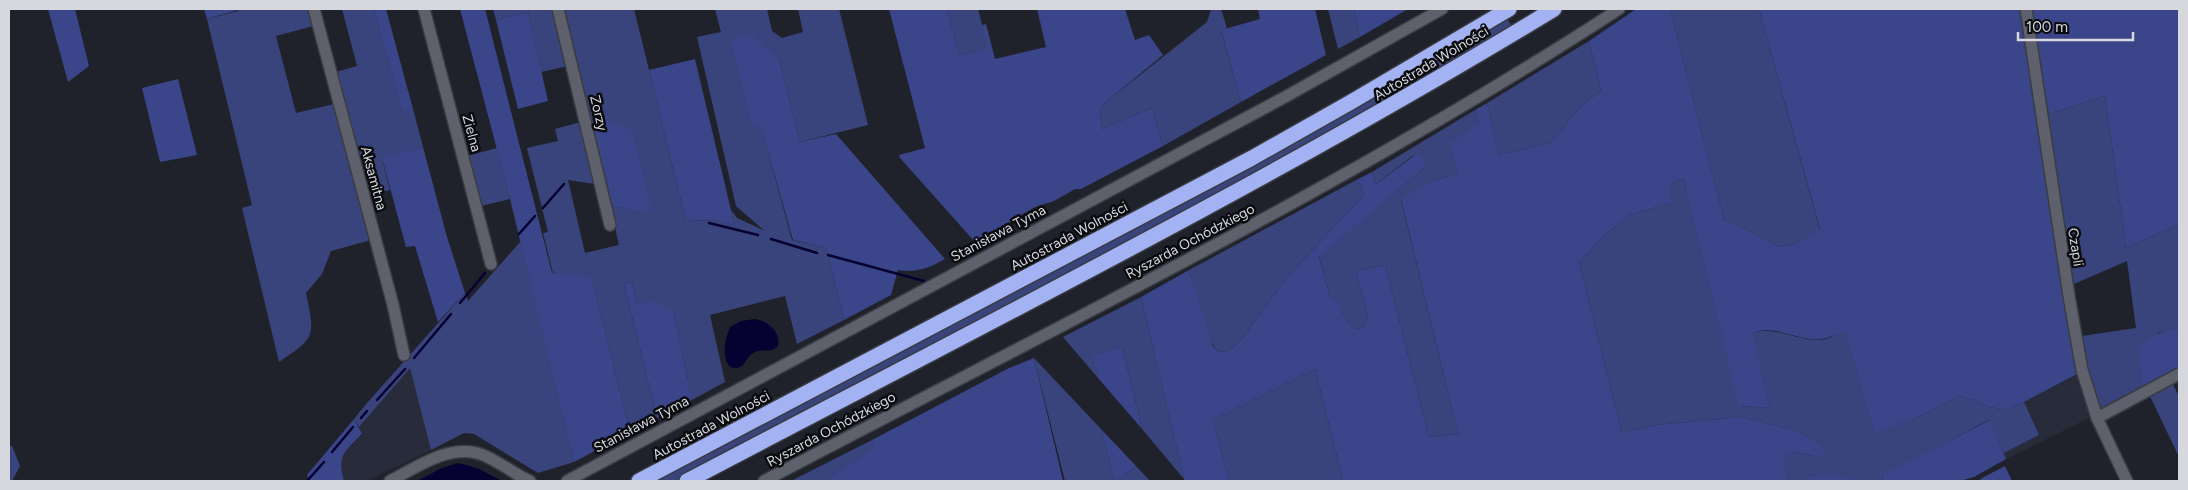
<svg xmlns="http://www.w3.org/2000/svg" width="2188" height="490" viewBox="0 0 2188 490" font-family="Figtree,sans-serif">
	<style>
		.built { fill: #272b3a }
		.green { fill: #3a447c }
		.forest { fill: #3a458a }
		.water { fill: #050130 }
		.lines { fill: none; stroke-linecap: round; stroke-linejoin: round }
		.stream { stroke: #050130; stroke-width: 2.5 }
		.minor-casing { stroke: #3a3c44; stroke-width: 14 }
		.highway-casing { stroke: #3a3c44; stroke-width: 18 }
		.minor { stroke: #5e616c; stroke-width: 11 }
		.highway { stroke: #a2b2f2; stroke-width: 15 }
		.labels { text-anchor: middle; stroke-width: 5; stroke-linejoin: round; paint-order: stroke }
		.street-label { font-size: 14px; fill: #d6d8de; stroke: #0b0c10 }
	</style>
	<rect width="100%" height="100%" fill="#20222b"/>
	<g class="built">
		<path d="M410,367l21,83 -64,31h-23l-4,-18 3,-9 19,-19 -3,-8z"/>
		<path d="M2077,374l14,43 -85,42 -16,-39z"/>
	</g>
	<g class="green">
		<path d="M238,9h71l4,17 -37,10 20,77 38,-9 37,136 -40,11 -9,23 -16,19c9,44 10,44 -27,69l-37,-154 10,-3 -45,-186 31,-8z"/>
		<path d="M342,9h32l28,102 11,-2 10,38 -41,12 8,31 -20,5 -34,-123 21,-6z"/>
		<path d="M493,9h61l14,57 -27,6 -13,-60 -32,8z"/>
		<path d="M565,9h69l52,212 28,-1 20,5 -3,-15 6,8 28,13 -29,-25 -39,-169 24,-5 -6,-23h52l5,22 10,7 21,-6 -5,-23h41l29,116 -68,17 -20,-80 -28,66 9,-2 31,114 34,8 18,72 -47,24 -12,-48 -75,19 15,67 -33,18 -18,-87 -37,-8 -5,-23 -8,2 33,134 -27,14 -38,-153 -39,-6 -10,-40 5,-1 -21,-84 31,-7 -3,-12 26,-7 14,62 -27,-4 17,73 34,-8 -9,-40 25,6 -34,-93 -10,2z"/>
		<path d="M947,9h31l10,39 -29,7z"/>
		<path d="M1211,9h10l6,19 -6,3 20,71 -78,44 -11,-38 -50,21 -2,-19 6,-8 101,-80z"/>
		<path d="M1328,9h26l6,28 -22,12z"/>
		<path d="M1670,9h89l61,221 -25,14 -16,3 -37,-20 -18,-7z"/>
		<path d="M1506,17l7,11 -183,106 -654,347h-28z"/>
		<path d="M1589,41l12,50 -18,13 -33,39 -51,12 -12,-52z"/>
		<path d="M2105,96l21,152 53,-24v104l-21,5 -15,57 -41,22 -16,-42 -4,-34 54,-8 -9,-67 -53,23 -26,-170z"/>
		<path d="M1475,110l4,13 -21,50 -28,9 -29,18 57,234 -29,3 -44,-172 -25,5 -4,4 12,41 -3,11c-19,11 -21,-15 -29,-27l-6,-2 -11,-41 106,-89 -10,-12 -4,2 -35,27 -4,-12z"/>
		<path d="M497,148l13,51 -29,7 -14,-50z"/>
		<path d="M1683,178l57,228 30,2 -19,-75c28,-8 49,11 75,6 6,-2 13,-6 19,-9l29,102 44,-15 41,-21 16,4 14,7 20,3 15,-8 15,33 -35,18 -15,-33 -107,56 1,5h-32l-35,-7 -9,3v4h-19l-6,-23 14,-6 21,5 1,-15 -24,-12 -52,-13 -86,8 -34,8 -43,-171 29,-30 22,-17 40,-12v-19z"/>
		<path d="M1358,179l6,16 -77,82 -48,66 -12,8 -8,1c-15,-14 -23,-61 -30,-82z"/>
		<path d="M521,241l53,221 -36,11 -64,-39 -10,-1 -33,17 -21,-82 -51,59 -5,-8 13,-16 98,-110 3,8z"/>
		<path d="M1141,297l43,182 -42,-50 -20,-83 -29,10 5,22 -35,-41z"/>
		<path d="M1034,358l67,71 13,50 13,-5 9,-8 14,15h-85z"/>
		<path d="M1315,369l28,112h-114l-16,-61z"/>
		<path d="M2172,382l7,15v60l-30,-63z"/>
		<path d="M872,440l2,9 -44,28 1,4h-40z"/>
		<path d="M9,446h3l8,20 -8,15h-3z"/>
	</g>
	<g class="forest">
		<path d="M48,9h27l14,57 -21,16z"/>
		<path d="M204,9h34v1l-31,9z"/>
		<path d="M374,9h12l27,100 -11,3z"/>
		<path d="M460,9h25l67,264 32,3 8,3 38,153 -56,30 -64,-263z"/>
		<path d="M889,9h58l12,46 28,-7 -5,-23 4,-1 9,35 51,-12 -9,-38h88l10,31 14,-5 14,20 -57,47 -6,8 2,19 50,-21 11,38 -82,43h-6l-21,12 -19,6 -60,35 -75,-84 -1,-3 26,-7z"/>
		<path d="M1258,9h57l11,46 -85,47 -20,-72 39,-11z"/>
		<path d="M1354,9h54l-48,28z"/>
		<path d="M1636,9h34l54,211 18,7 37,20 16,-3 25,-15 -61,-220h263l55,365 -68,36 -20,-3 -14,-7 -16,-4 -41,21 -44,16 -29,-102c-12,5 -22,10 -35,8 -20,-2 -38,-14 -58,-6l18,75 -31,-2 -56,-228 -13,6v19l-40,12 -22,17 -29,30 43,171 34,-8 86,-8 52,13 24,12 8,11 -9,4 -21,-5 -13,6 5,23h-445l-28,-112 -102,51 16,61h-43l-2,-2 -43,-182 48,-27 24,76 6,6 8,-1 12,-8 48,-66 77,-82 -6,-16 14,-7 4,12 39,-29 6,1 4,11 -106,90 11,40 6,2c8,11 10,38 29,27l3,-11 -12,-41 4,-4 25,-5 44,172 29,-3 -57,-235 29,-17 28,-9 -7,-30 28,-20 -4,-13 12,-7 12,52 51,-12 33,-39 18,-13 -12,-50z"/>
		<path d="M2032,9h147v215l-53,24 -21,-152 -57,18z"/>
		<path d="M528,12l20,89 -30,8 -22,-89z"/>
		<path d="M751,34l29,28 20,80 36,-8 109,125c-16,9 -29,14 -47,11l-7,25 -47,25 -18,-72 -33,-8 -32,-113 -9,1 -21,-90z"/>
		<path d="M695,59l36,151 3,15 -20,-5 -28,1 -37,-151z"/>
		<path d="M178,79l19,76 -37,7 -18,-74z"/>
		<path d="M601,118l25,8 7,8 18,77h-16l-25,-6 -19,-85z"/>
		<path d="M423,147l24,90 18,56 -27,29 -23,-76 -9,1 -24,-89z"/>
		<path d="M632,282l5,23 18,-4 19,12 18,87 -35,18 -33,-134z"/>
		<path d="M2179,328v43l-36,19 -4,-41c11,-13 24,-19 40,-21z"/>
		<path d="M1122,346l20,83 -44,-51 -6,-22z"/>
		<path d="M1034,358l29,123h-232l-1,-4 43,-28 -1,-9 137,-72z"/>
		<path d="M354,419l8,15c-18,19 -25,20 -18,47h-35l-2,-6z"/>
		<path d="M1990,420l16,39 -32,18 -14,4h-77l-1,-6z"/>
		<path d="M1101,429l35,37c-7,6 -13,12 -22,13z"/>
		<path d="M2005,466l7,15h-31l-1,-2z"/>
		<path d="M1816,474l34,5 1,2h-44v-4z"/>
	</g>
	<g class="water">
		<path d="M755,319c13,2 26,13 23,27 -7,8 -14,2 -23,6 -11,5 -9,20 -25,15 -9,-11 -5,-28 0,-40l11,-6z"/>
		<path d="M458,463l19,5 25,13h-85l25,-13z"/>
	</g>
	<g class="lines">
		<g class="stream">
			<path d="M543,208l21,-24"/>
			<path d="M709,223l49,12"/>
			<path d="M519,234l16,-18"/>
			<path d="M771,239l46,14"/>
			<path d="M828,255l96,26"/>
			<path d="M460,303l25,-30"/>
			<path d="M414,358l37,-44"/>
			<path d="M377,400l28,-31"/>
			<path d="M361,418l6,-7"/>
			<path d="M332,452l21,-25"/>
			<path d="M307,481l17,-19"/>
		</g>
		<defs>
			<g id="minor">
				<path d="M314,9l79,296 11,50"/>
				<path d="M424,9l67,255"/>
				<path d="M558,9l52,216"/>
				<path d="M2026,9l43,287 13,74 15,48 30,63"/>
				<path d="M2097,418l82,-44"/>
				<path d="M390,481c27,-14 62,-39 93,-26 17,7 31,19 47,26"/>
				<path d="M567,481l718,-384 157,-88"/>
				<path d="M764,481c288,-152 582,-294 855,-472"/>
			</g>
			<g id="highway">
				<path d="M639,481l613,-323 99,-56 158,-93"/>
				<path d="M687,481c291,-153 586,-301 867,-472"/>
			</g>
		</defs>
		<use href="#minor" class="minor-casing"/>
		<use href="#highway" class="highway-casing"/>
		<use href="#minor" class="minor"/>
		<use href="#highway" class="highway"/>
	</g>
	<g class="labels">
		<g class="street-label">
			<text transform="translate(1431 63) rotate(-31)" y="5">Autostrada Wolności</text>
			<text transform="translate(599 113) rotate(77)" y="5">Zorzy</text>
			<text transform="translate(472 133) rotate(75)" y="5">Zielna</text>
			<text transform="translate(374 178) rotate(75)" y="5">Aksamitna</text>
			<text transform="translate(998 233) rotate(-28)" y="5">Stanisława Tyma</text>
			<text transform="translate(1069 236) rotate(-28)" y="5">Autostrada Wolności</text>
			<text transform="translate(1190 241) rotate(-28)" y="5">Ryszarda Ochódzkiego</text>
			<text transform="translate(2076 247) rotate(81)" y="5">Czapli</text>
			<text transform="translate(641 424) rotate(-28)" y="5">Stanisława Tyma</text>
			<text transform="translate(711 425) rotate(-28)" y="5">Autostrada Wolności</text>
			<text transform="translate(831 429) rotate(-28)" y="5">Ryszarda Ochódzkiego</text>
		</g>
	</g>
	<rect width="2188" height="490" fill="none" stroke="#d6d8de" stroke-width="20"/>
	<path d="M2018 32v8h115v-8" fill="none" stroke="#d6d8de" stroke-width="2.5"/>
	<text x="2026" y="32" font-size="15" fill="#d6d8de" stroke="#0b0c10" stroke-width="4" paint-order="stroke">100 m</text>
</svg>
